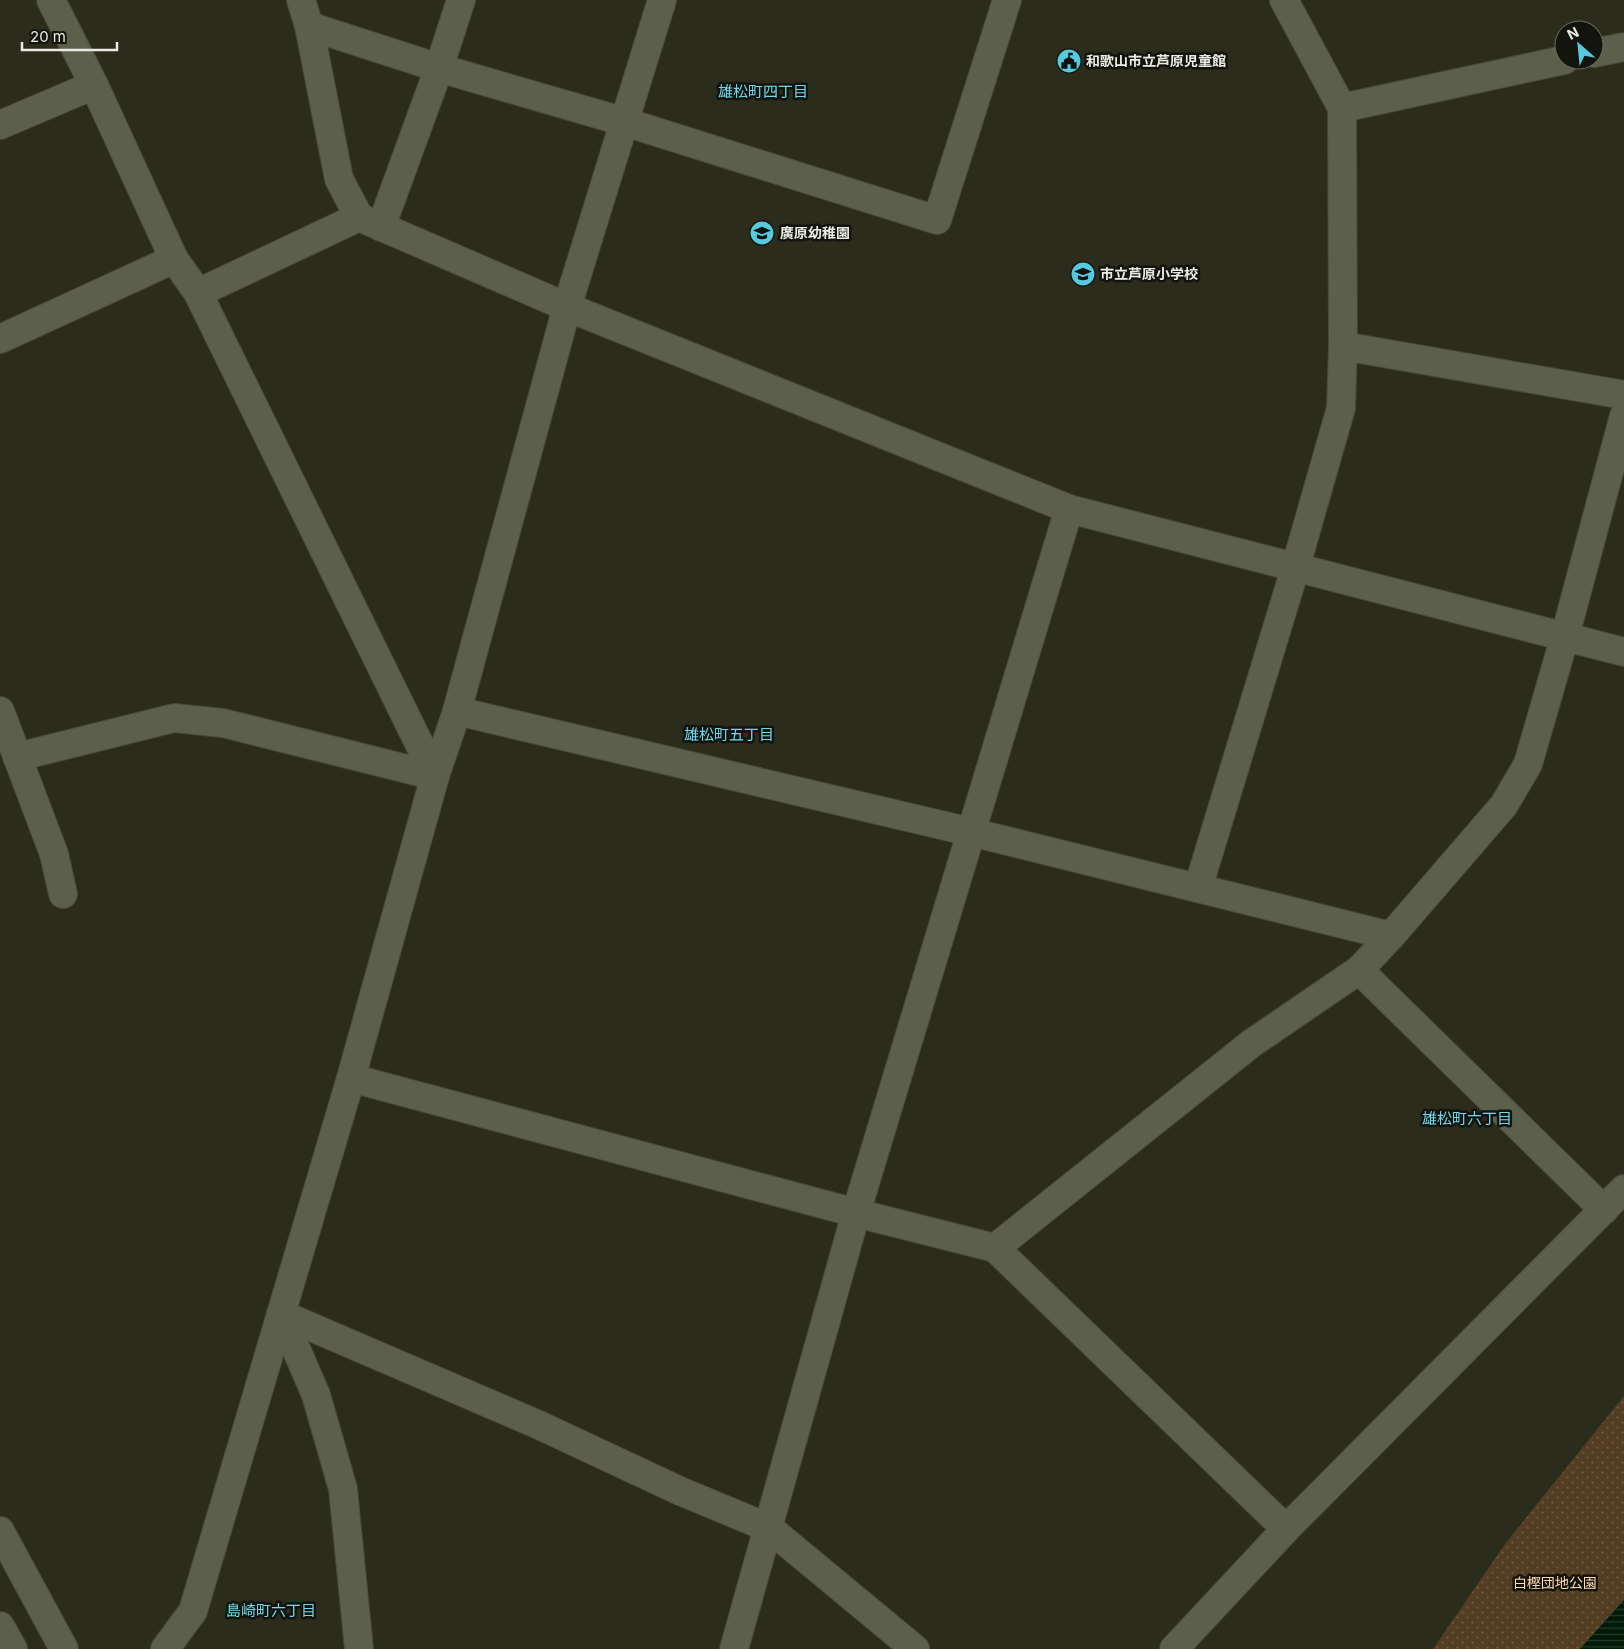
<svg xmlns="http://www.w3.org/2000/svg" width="1624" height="1649" viewBox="0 0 1624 1649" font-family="Inter,'Noto Sans JP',sans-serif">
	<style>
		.park { fill: url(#park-dots) }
		.water { fill: url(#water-rules) }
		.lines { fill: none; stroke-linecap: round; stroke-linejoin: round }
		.minor-casing { stroke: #47483b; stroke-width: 30 }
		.minor { stroke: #5d5f4d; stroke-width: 28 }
		.labels { text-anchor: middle; stroke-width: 5; stroke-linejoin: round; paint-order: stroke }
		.poi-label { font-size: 14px; font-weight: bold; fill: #eaebe1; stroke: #13140d; text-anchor: start }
		.park-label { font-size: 14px; fill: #ffdbb0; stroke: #13140d }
		.neighbourhood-label { font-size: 15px; fill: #70d8ec; stroke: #13140d }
	</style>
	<defs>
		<pattern id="park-dots" width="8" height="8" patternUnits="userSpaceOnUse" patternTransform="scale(1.25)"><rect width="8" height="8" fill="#533e23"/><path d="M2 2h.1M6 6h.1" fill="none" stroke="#6c5a43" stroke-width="1.8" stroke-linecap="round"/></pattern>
		<pattern id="water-rules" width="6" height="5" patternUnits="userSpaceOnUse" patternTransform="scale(1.25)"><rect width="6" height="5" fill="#001b07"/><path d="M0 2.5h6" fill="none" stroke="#253c2b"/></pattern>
	</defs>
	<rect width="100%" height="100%" fill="#2b2c1c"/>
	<path class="park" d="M1624,1396v204l-44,49h-147l72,-105z"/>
	<path class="water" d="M1624,1600v49h-44z"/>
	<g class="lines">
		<defs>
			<g id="minor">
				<path d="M51,0l43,85 80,174 24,34 237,483"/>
				<path d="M301,0l8,26 30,153 20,38 208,90 502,202 555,143"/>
				<path d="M309,26l130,42 186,54 312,98 70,-220"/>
				<path d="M1594,53l30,-6"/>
				<path d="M1342,108l222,-48"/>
				<path d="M0,125l94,-40"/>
				<path d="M381,227l58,-159 22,-68"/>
				<path d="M198,293l161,-76"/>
				<path d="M0,339l174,-80"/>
				<path d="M1343,346l281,49"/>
				<path d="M0,711l54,143 9,40"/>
				<path d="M457,711l514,121 420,104"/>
				<path d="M17,757l157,-39 49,5 212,53"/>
				<path d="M1198,888l97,-319 46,-161 2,-62 -1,-238 -58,-108"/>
				<path d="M1359,970l245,240"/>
				<path d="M351,1078l505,135 139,35 291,281"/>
				<path d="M995,1248l257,-205 107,-73 32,-34 113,-131 24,-41 37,-128 59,-220"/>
				<path d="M281,1314l258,111 141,66 89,37 146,121"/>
				<path d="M281,1314l35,81 27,94 16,160"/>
				<path d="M0,1531l64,118"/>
				<path d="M0,1626l13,23"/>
				<path d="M165,1649l28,-38 158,-533 84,-302 22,-65 110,-404 95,-307"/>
				<path d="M734,1649l122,-436 213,-704"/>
				<path d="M1174,1649l112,-120 338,-340"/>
			</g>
		</defs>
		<use href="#minor" class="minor-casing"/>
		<use href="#minor" class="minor"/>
	</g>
	<defs>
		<symbol id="civic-disc" viewBox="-11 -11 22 22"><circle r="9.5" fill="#55cadf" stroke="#13140d"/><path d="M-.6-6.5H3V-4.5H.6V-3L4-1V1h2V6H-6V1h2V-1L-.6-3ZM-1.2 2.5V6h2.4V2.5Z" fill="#111"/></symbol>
		<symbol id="school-disc" viewBox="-11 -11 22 22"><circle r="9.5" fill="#55cadf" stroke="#13140d"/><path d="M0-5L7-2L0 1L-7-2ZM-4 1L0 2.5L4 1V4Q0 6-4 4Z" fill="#111"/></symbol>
	</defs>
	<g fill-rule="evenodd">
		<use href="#civic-disc" x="1055" y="47" width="28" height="28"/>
		<use href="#school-disc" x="748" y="219" width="28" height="28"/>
		<use href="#school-disc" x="1069" y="260" width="28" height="28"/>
	</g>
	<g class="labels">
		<g class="poi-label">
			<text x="1086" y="66">和歌山市立芦原児童館</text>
			<text x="780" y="238">廣原幼稚園</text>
			<text x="1100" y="279">市立芦原小学校</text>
		</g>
		<g class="park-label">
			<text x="1555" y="1588">白樫団地公園</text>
		</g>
		<g class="neighbourhood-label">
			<text x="763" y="97">雄松町四丁目</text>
			<text x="729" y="740">雄松町五丁目</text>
			<text x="1467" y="1124">雄松町六丁目</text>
			<text x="271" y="1616">島崎町六丁目</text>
		</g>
	</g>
	<g transform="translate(1579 45) rotate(333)"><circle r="24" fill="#13140d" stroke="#696a62"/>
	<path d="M0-4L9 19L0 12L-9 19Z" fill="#55cadf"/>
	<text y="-8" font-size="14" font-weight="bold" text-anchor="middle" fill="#eaebe1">N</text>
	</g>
	<path d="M22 42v8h95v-8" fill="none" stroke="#eaebe1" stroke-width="2.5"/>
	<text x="30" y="42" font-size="15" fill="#eaebe1" stroke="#13140d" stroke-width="4" paint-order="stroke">20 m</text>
</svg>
